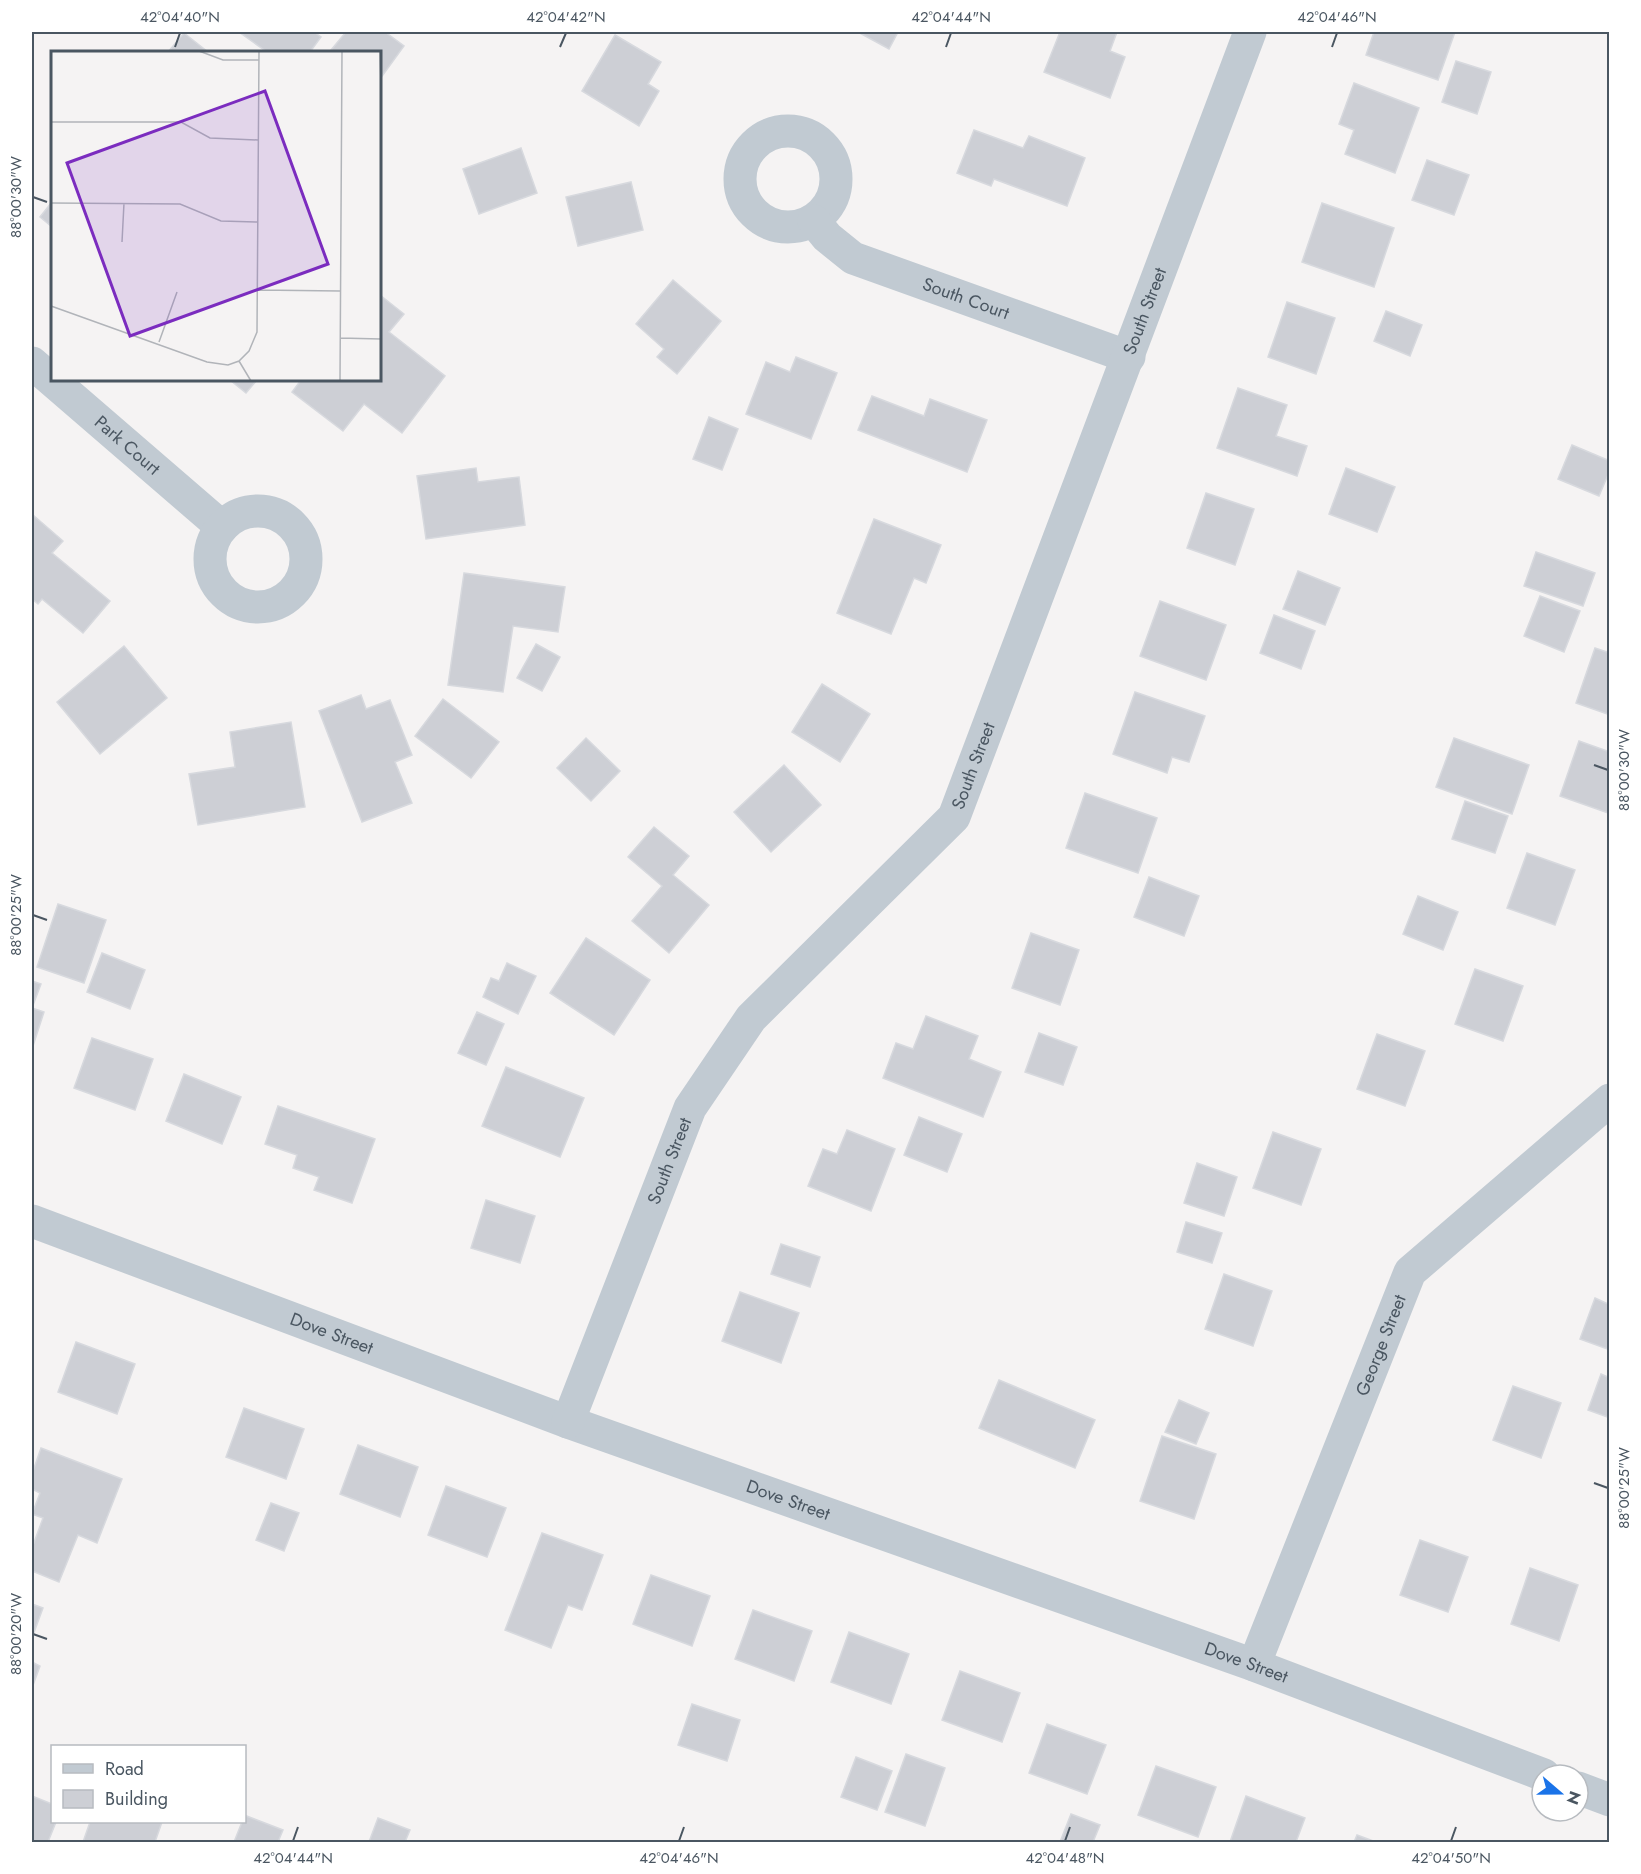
<svg xmlns="http://www.w3.org/2000/svg" width="1641" height="1874" viewBox="0 0 1641 1874" font-family="Jost,sans-serif">
	<style>
		.building { fill: #cdcfd5; stroke: #d7d9de; stroke-width: 1.5 }
		.lines { fill: none; stroke-linecap: round; stroke-linejoin: round }
		.minor { stroke: #c1cad2; stroke-width: 33 }
		.ticks { fill: none; stroke: #4a5661; stroke-width: 2 }
		.labels { text-anchor: middle; stroke-width: 5; stroke-linejoin: round; paint-order: stroke }
		.street-label { font-size: 18px; fill: #4a5661; stroke: #fff }
		.inset-road { fill: none; stroke: #b1b4b9; stroke-width: 1.5 }
		.view { fill: #7b2cbf; fill-opacity: 0.15; stroke: #7b2cbf; stroke-width: 3 }
		.inset-edge { fill: none; stroke: #4a5661; stroke-width: 3 }
		.neatline { fill: none; stroke: #4a5661; stroke-width: 2 }
		.ticks-label { font-size: 15px; text-anchor: middle; fill: #4a5661 }
	</style>
	<rect width="100%" height="100%" fill="#f5f3f3"/>
	<g class="building">
		<path d="M239,32h75l7,5 -11,15h-43z"/>
		<path d="M346,32h39l19,14 -24,33v-27h-45l-4,-2z"/>
		<path d="M858,32h40l-9,17z"/>
		<path d="M1060,32h57l-7,19 15,6 -15,41 -66,-26z"/>
		<path d="M1374,32h81l-17,48 -72,-25z"/>
		<path d="M184,33l24,19h-40z"/>
		<path d="M615,35l46,27 -13,22 11,7 -20,35 -57,-35z"/>
		<path d="M1456,61l35,11 -14,42 -35,-12z"/>
		<path d="M1354,83l65,25 -24,65 -50,-19 9,-24 -15,-6z"/>
		<path d="M974,130l49,18 6,-12 56,22 -18,48 -73,-27 -3,7 -34,-13z"/>
		<path d="M521,148l16,45 -58,21 -16,-45z"/>
		<path d="M1427,160l42,15 -15,40 -42,-15z"/>
		<path d="M631,182l12,48 -65,16 -12,-49z"/>
		<path d="M52,202v25l-12,-10z"/>
		<path d="M1322,203l72,25 -20,59 -72,-25z"/>
		<path d="M673,280l48,41 -44,53 -20,-17 7,-8 -28,-25z"/>
		<path d="M380,295l24,19 -15,18 56,44 -43,57 -38,-29 -21,27 -51,-39 9,-12h79z"/>
		<path d="M1287,302l48,16 -19,56 -48,-17z"/>
		<path d="M1386,311l36,14 -12,31 -36,-15z"/>
		<path d="M796,357l41,16 -26,66 -65,-25 20,-52 24,10z"/>
		<path d="M230,380h27l-11,13z"/>
		<path d="M1238,388l49,17 -11,31 31,10 -10,30 -80,-28z"/>
		<path d="M872,396l52,20 6,-17 57,21 -20,52 -109,-42z"/>
		<path d="M709,417l29,12 -16,41 -29,-11z"/>
		<path d="M1572,445l38,16v9l-11,26 -41,-17z"/>
		<path d="M476,468l2,14 41,-5 6,48 -99,14 -9,-63z"/>
		<path d="M1346,468l49,19 -18,45 -48,-18z"/>
		<path d="M1206,493l48,16 -19,56 -48,-17z"/>
		<path d="M33,515l30,26 -11,12 58,48 -27,32 -41,-34 -4,5 -6,-5z"/>
		<path d="M874,519l67,26 -15,38 -12,-5 -23,56 -54,-21z"/>
		<path d="M1536,552l59,21 -12,33 -59,-20z"/>
		<path d="M1298,571l42,17 -15,37 -42,-16z"/>
		<path d="M464,573l101,14 -7,45 -45,-6 -10,66 -55,-7z"/>
		<path d="M1540,596l40,15 -16,41 -40,-16z"/>
		<path d="M1160,601l66,24 -20,55 -66,-24z"/>
		<path d="M1274,615l41,16 -14,38 -41,-16z"/>
		<path d="M536,644l24,13 -18,34 -25,-13z"/>
		<path d="M124,646l43,52 -67,56 -43,-52z"/>
		<path d="M1595,648l15,5v62l-34,-12z"/>
		<path d="M822,684l48,30 -30,48 -48,-30z"/>
		<path d="M1135,692l70,24 -16,46 -17,-5 -5,16 -54,-19z"/>
		<path d="M361,695l5,14 24,-9 22,55 -17,7 17,41 -50,19 -43,-111z"/>
		<path d="M443,699l56,43 -28,36 -56,-42z"/>
		<path d="M291,722l14,85 -107,18 -9,-51 46,-7 -5,-35z"/>
		<path d="M586,738l34,33 -29,30 -34,-33z"/>
		<path d="M1454,738l75,27 -17,49 -76,-27z"/>
		<path d="M1579,741l31,11 -2,61 -48,-17z"/>
		<path d="M784,765l37,40 -50,47 -37,-40z"/>
		<path d="M1085,793l72,25 -19,55 -72,-25z"/>
		<path d="M1465,801l43,15 -13,37 -43,-14z"/>
		<path d="M654,827l35,29 -16,19 36,30 -40,48 -37,-32 30,-35 -34,-29z"/>
		<path d="M1527,853l48,17 -20,55 -48,-17z"/>
		<path d="M1149,877l50,19 -15,40 -50,-19z"/>
		<path d="M1418,896l40,16 -15,38 -40,-16z"/>
		<path d="M58,904l48,16 -22,63 -47,-16z"/>
		<path d="M1031,933l48,17 -19,55 -48,-17z"/>
		<path d="M586,938l64,42 -36,55 -64,-42z"/>
		<path d="M102,953l43,17 -15,39 -43,-17z"/>
		<path d="M507,963l29,13 -18,38 -35,-17 8,-19 8,3z"/>
		<path d="M1475,969l48,17 -20,55 -48,-17z"/>
		<path d="M32,981l9,3 -9,24 12,4 -12,37z"/>
		<path d="M477,1012l27,12 -18,41 -28,-12z"/>
		<path d="M926,1016l52,20 -9,23 32,13 -18,45 -100,-39 13,-35 17,6z"/>
		<path d="M1039,1033l38,14 -14,38 -38,-13z"/>
		<path d="M1377,1034l48,17 -20,55 -48,-17z"/>
		<path d="M92,1038l61,21 -18,51 -61,-22z"/>
		<path d="M506,1067l78,31 -24,59 -78,-31z"/>
		<path d="M184,1074l57,23 -19,47 -56,-23z"/>
		<path d="M278,1106l97,33 -23,64 -38,-13 5,-13 -26,-9 4,-13 -32,-11z"/>
		<path d="M919,1117l43,17 -15,38 -43,-17z"/>
		<path d="M847,1130l48,19 -24,62 -63,-25 15,-37 14,5z"/>
		<path d="M1273,1132l48,17 -20,56 -48,-17z"/>
		<path d="M1197,1163l40,14 -13,39 -40,-13z"/>
		<path d="M486,1200l49,16 -15,47 -49,-15z"/>
		<path d="M1186,1222l36,11 -10,30 -35,-11z"/>
		<path d="M781,1244l39,13 -10,30 -39,-13z"/>
		<path d="M1224,1274l48,17 -19,55 -48,-17z"/>
		<path d="M740,1292l59,21 -18,50 -59,-22z"/>
		<path d="M1595,1298l13,6 2,-3v49l-30,-11z"/>
		<path d="M76,1342l59,22 -18,50 -59,-22z"/>
		<path d="M1601,1374l9,4v40l-22,-8z"/>
		<path d="M999,1380l96,40 -20,48 -96,-40z"/>
		<path d="M1513,1386l48,17 -20,55 -48,-18z"/>
		<path d="M1179,1400l30,13 -13,31 -31,-12z"/>
		<path d="M244,1408l60,21 -18,50 -60,-22z"/>
		<path d="M1162,1436l54,18 -22,65 -54,-18z"/>
		<path d="M358,1445l60,22 -18,50 -60,-23z"/>
		<path d="M41,1448l81,31 -25,64 -19,-8 -19,47 -27,-11v-23l11,-30 -11,-4 8,-21 -8,-4v-15z"/>
		<path d="M446,1486l60,22 -19,49 -59,-22z"/>
		<path d="M271,1503l28,10 -15,38 -28,-11z"/>
		<path d="M542,1533l61,22 -21,55 -14,-5 -17,43 -46,-18z"/>
		<path d="M1420,1540l48,17 -20,55 -48,-17z"/>
		<path d="M1530,1568l48,17 -19,56 -48,-17z"/>
		<path d="M651,1575l59,21 -18,50 -59,-22z"/>
		<path d="M32,1604l11,4 -11,30z"/>
		<path d="M753,1610l59,21 -18,50 -59,-22z"/>
		<path d="M849,1632l60,22 -18,50 -60,-22z"/>
		<path d="M32,1662l8,4 -8,22z"/>
		<path d="M960,1671l60,22 -18,49 -60,-22z"/>
		<path d="M692,1704l48,16 -13,41 -49,-16z"/>
		<path d="M1047,1724l59,21 -19,49 -58,-21z"/>
		<path d="M906,1754l39,14 -20,58 -40,-14z"/>
		<path d="M856,1757l36,14 -15,39 -36,-13z"/>
		<path d="M1156,1766l60,21 -18,50 -60,-22z"/>
		<path d="M32,1796l20,8v18h4l-8,20h-16z"/>
		<path d="M1246,1796l59,22 -9,24h-66z"/>
		<path d="M1071,1814l29,11 -7,17h-33z"/>
		<path d="M244,1815l39,15 -5,12h-44l8,-20h2z"/>
		<path d="M378,1818l32,12 -5,12h-36z"/>
		<path d="M90,1822h72l-7,20h-72z"/>
		<path d="M1357,1835l19,7h-22z"/>
	</g>
	<g class="lines">
		<g class="minor">
			<circle cx="788" cy="179" r="48"/>
			<path id="s1" d="M814,221l13,16 26,21 276,99"/>
			<path id="s2" d="M32,363l190,164"/>
			<circle cx="258" cy="559" r="48"/>
			<path id="s3" d="M32,1221l536,201 686,243 290,110"/>
			<path id="s4" d="M568,1422l122,-314 61,-90 203,-201 296,-785"/>
			<path id="s5" d="M1254,1665l156,-393 200,-172"/>
			<path d="M1578,1788l32,12"/>
		</g>
	</g>
	<path class="ticks" d="M175,47l5,-14M560,47l6,-14M946,47l5,-14M1332,47l5,-14M33,197l14,5M1594,765l14,5M33,915l14,5M1594,1483l14,5M33,1634l14,5M293,1841l5,-14M679,1841l5,-14M1065,1841l5,-14M1451,1841l5,-14"/>
	<g class="labels">
		<g class="street-label">
			<text dy="6" stroke="none"><textPath href="#s1" startOffset="174">South Court</textPath></text>
			<text dy="6" stroke="none"><textPath href="#s4" startOffset="1272">South Street</textPath></text>
			<text dy="6" stroke="none"><textPath href="#s2" startOffset="126">Park Court</textPath></text>
			<text dy="6" stroke="none"><textPath href="#s4" startOffset="786">South Street</textPath></text>
			<text dy="6" stroke="none"><textPath href="#s4" startOffset="280">South Street</textPath></text>
			<text dy="6" stroke="none"><textPath href="#s3" startOffset="320">Dove Street</textPath></text>
			<text dy="6" stroke="none"><textPath href="#s5" startOffset="344">George Street</textPath></text>
			<text dy="6" stroke="none"><textPath href="#s3" startOffset="806">Dove Street</textPath></text>
			<text dy="6" stroke="none"><textPath href="#s3" startOffset="1292">Dove Street</textPath></text>
		</g>
	</g>
	<g transform="translate(51 51)">
		<rect width="330" height="330" fill="#f5f3f3"/>
		<path class="inset-road" d="M148,0l24,9h36M329,0l1,32M0,71h130l29,16 48,2M0,152l129,1 41,17 37,1M71,191l2,-39M207,239l82,1M0,255l156,56 21,3 11,-4 10,-10 8,-19 2,-281M289,287l41,1M108,291l18,-50M188,310l12,20M289,330l2,-330"/>
		<path class="view" d="M214,40l63,173 -198,72 -63,-173z"/>
		<rect width="330" height="330" class="inset-edge"/>
	</g>
	<rect width="1641" height="1874" fill="none" stroke="#ffffff" stroke-width="66"/>
	<rect x="51" y="1745" width="195" height="78" fill="#ffffff" stroke="#b7bbc0" stroke-width="1.5"/>
	<rect x="63" y="1764" width="30" height="9" fill="#c1cad2" stroke="#b7bbc0" stroke-width="1.5"/>
	<text x="105" y="1775" font-size="18" fill="#4a5661">Road</text>
	<rect x="63" y="1790" width="30" height="18" fill="#cdcfd5" stroke="#b7bbc0" stroke-width="1.5"/>
	<text x="105" y="1805" font-size="18" fill="#4a5661">Building</text>
	<g transform="translate(1560 1793) rotate(110)"><circle r="28" fill="#ffffff" stroke="#b7bbc0" stroke-width="1.5"/>
	<path d="M0-4.5L10 22L0 15L-10 22Z" fill="#1a73e8"/>
	<text y="-9" font-size="16" font-weight="bold" text-anchor="middle" fill="#4a5661">N</text>
	</g>
	<rect x="33" y="33" width="1575" height="1808" class="neatline"/>
	<g class="ticks-label">
		<text x="180" y="22">42°04'40"N</text>
		<text x="566" y="22">42°04'42"N</text>
		<text x="951" y="22">42°04'44"N</text>
		<text x="1337" y="22">42°04'46"N</text>
		<text transform="translate(16 197) rotate(-90)" y="5">88°00'30"W</text>
		<text transform="translate(1624 770) rotate(-90)" y="5">88°00'30"W</text>
		<text transform="translate(16 915) rotate(-90)" y="5">88°00'25"W</text>
		<text transform="translate(1624 1488) rotate(-90)" y="5">88°00'25"W</text>
		<text transform="translate(16 1634) rotate(-90)" y="5">88°00'20"W</text>
		<text x="293" y="1863">42°04'44"N</text>
		<text x="679" y="1863">42°04'46"N</text>
		<text x="1065" y="1863">42°04'48"N</text>
		<text x="1451" y="1863">42°04'50"N</text>
	</g>
</svg>
